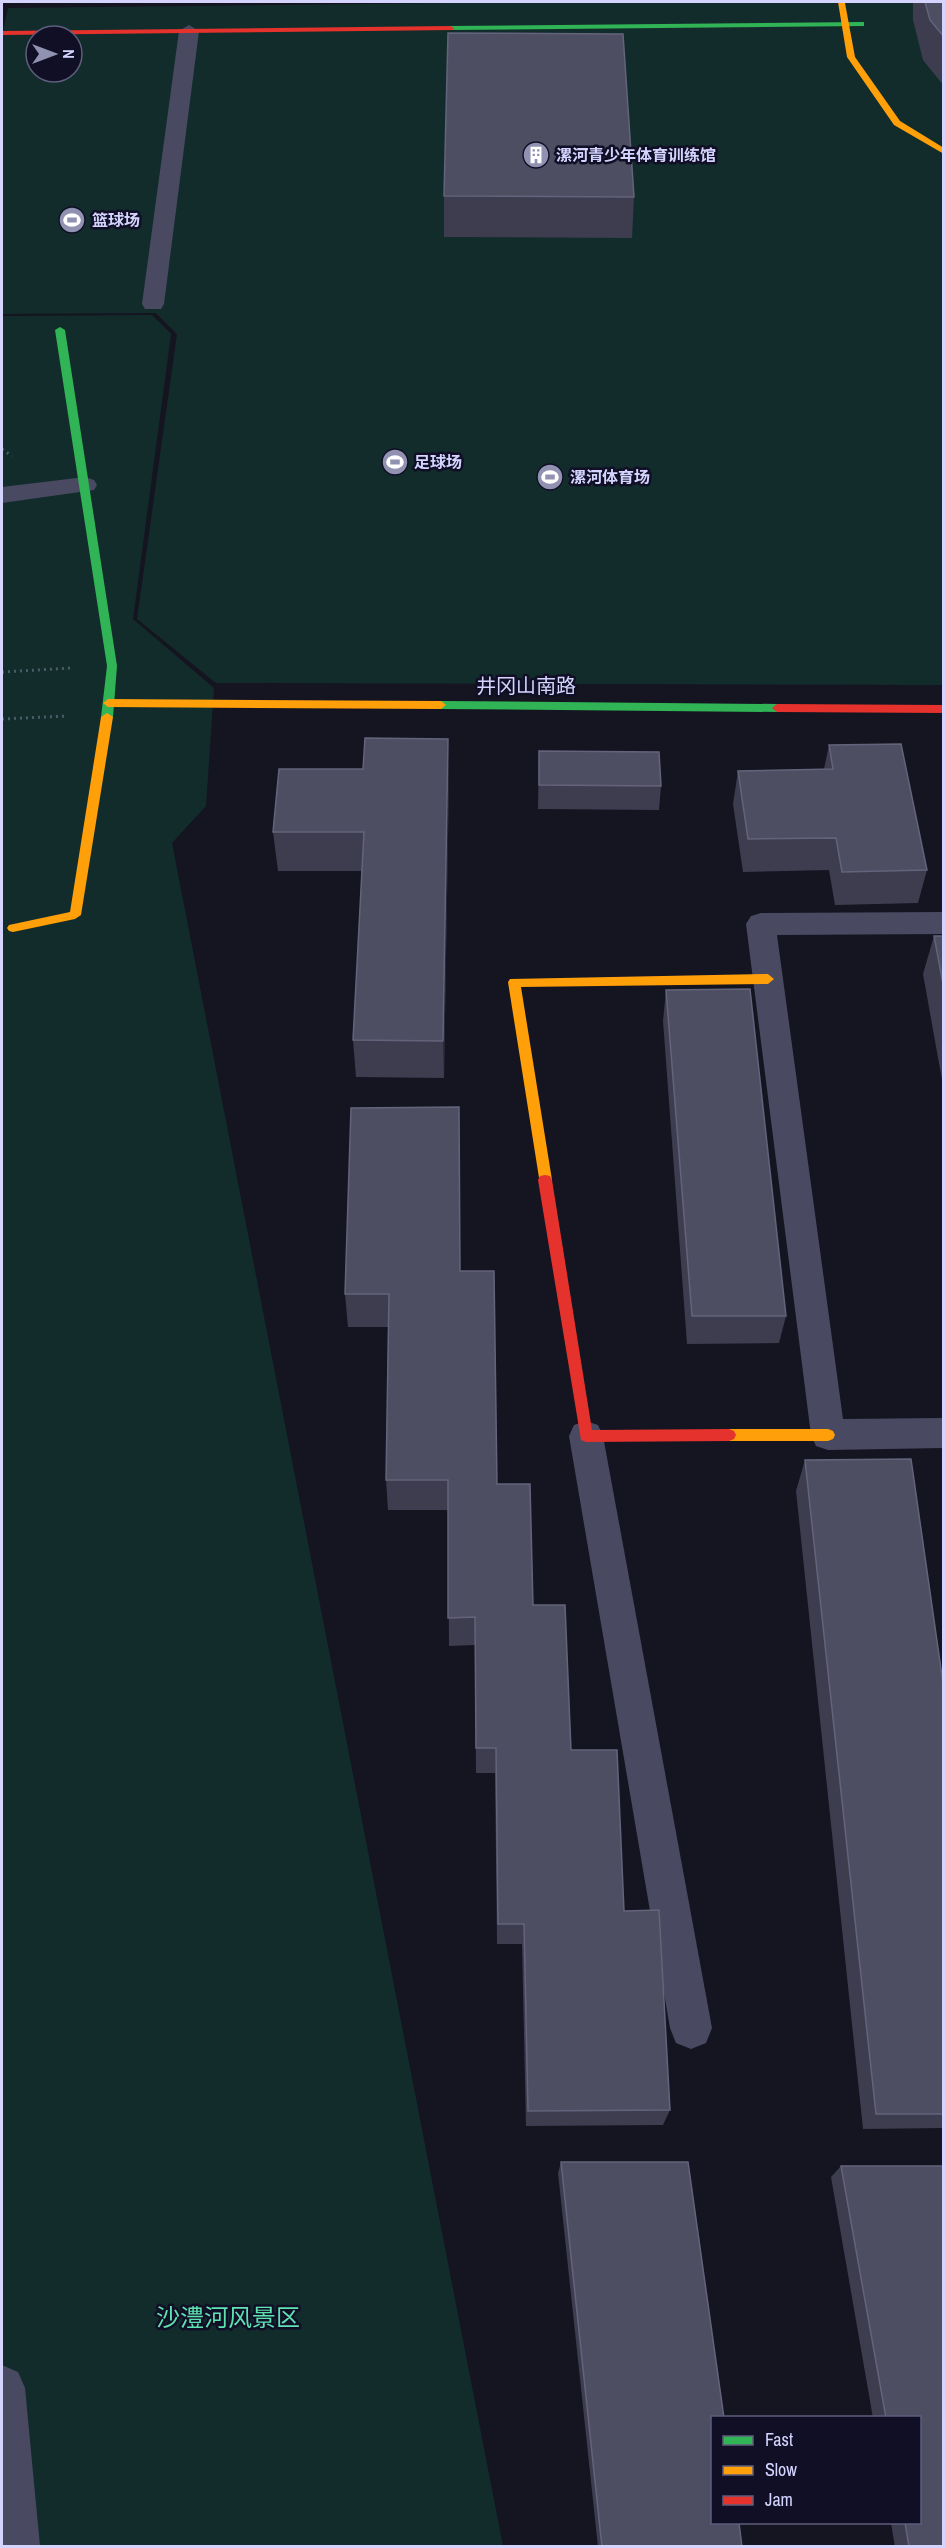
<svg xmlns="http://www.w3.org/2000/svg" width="945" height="2548" viewBox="0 0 945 2548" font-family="'Archivo Narrow','Noto Sans SC',sans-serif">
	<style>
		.green { fill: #122c2b; fill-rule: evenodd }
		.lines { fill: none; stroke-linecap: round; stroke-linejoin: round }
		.path { stroke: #495b67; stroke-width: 3; stroke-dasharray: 2 4; stroke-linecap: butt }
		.street { fill: #494a62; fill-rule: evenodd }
		.fast { fill: #30b455; fill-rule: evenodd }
		.slow { fill: #ff9f0a; fill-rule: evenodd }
		.jam { fill: #e5322d; fill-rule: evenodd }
		.wall { fill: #3e3d50 }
		.shaded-wall { fill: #272635 }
		.building { fill: #4e4e63; stroke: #63637b; stroke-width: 1.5 }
		.labels { text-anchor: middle; stroke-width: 5; stroke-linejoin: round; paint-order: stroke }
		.far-poi-label { font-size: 16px; font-weight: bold; fill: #d4d4ff; stroke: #100f26; text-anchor: start }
		.street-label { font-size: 20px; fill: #d4d4ff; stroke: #100f26 }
		.near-park-label { font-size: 24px; fill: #5de2b1; stroke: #100f26 }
	</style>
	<rect width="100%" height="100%" fill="#151421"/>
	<g class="green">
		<path d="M530,2h413v683l-727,-2 -79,-64 40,-285 -21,-21 -154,1v-278l6,-28zM36,36h36v36h-36z"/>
		<path d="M152,315l19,19 -38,285 81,69 -8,118 -34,37 331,1703h-501v-2230z"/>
	</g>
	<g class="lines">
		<g class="path">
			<path d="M2,449l10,7"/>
			<path d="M2,672l70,-4"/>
			<path d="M2,719l65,-3"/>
		</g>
		<g class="street">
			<path d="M189,25l10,6 -35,273 -3,5h-16l-3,-5 37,-273z"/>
			<path d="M85,477l9,3 3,5 -3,5 -92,13v-16z"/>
			<path d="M944,912v22l-167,1 66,484 101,-1v30l-116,2 -12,-4 -5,-11 -65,-511 5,-8 10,-3z"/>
			<path d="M586,1421l12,4 5,11 109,592 -6,15 -15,6 -15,-6 -6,-15 -101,-592 5,-11z"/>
			<path d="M2,2365l16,7 7,16 15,158h-38z"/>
		</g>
		<g class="fast">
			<path d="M861,22h3v4l-414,4 -4,-2 4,-2z"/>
			<path d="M60,327l5,3 52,336 -4,51 -6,4 -6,-4 6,-51 -52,-336z"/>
			<path d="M441,701l336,3 5,4 -5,4 -336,-3 -5,-4z"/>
		</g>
		<g class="slow">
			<path d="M838,2l7,1 10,54 45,64 44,27v6l-50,-29 -47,-68z"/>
			<path d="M108,699l333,2 5,4 -5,4 -333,-2 -5,-4z"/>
			<path d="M107,713l6,4 -32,198 -6,4 -62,13 -4,-1 -2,-3 2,-3 61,-13 31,-195z"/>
			<path d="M768,974l6,5 -6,5 -247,3 31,193 -2,4h-10l-32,-202 2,-3z"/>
			<path d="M729,1429h99l5,2 2,4 -2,4 -5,2h-99l-5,-2 -2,-4 2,-4z"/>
		</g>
		<g class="jam">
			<path d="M450,26l4,2 -1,2 -451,5v-4z"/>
			<path d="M777,704l167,1v8l-167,-1 -5,-4z"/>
			<path d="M545,1175l5,1 2,4 40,250 137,-1 5,2 2,4 -2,4 -5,2 -143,1 -5,-2 -43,-260 2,-4z"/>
		</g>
	</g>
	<g class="wall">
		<path d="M913,2h31v84l-21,-26 -10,-40z"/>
		<path d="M444,196l190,1 -2,41 -188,-1z"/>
		<path d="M829,745l98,125 -9,33 -83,2 -6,-35 -86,2 -10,-68 5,-33 86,-2z"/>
		<path d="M539,751l122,35 -2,24 -121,-1z"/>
		<path d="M449,778l-5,300 -88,-1 -3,-37 9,-169h-84l-5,-39z"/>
		<path d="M934,936h10v155l-21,-117z"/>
		<path d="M666,990l120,326 -7,27 -92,1 -24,-323z"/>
		<path d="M460,1271l37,213 36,121 38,145 53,161 46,199 -7,15 -137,1 -4,-182h-25l-2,-171h-19l-1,-128 -26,1 -1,-136h-60l-2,-30 2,-153h-40l-3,-33z"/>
		<path d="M805,1460l139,230v438l-81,1 -67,-638z"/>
		<path d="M561,2162l181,385h-144l-40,-374z"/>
		<path d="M841,2166h103v381h-49l-4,-24h29v-105h-47l-42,-241z"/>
	</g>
	<path class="shaded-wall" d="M448,739l1,39 -5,300 -1,-37z"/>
	<g class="building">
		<path d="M925,2h19v35l-14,-17z"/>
		<path d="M448,33l175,1 11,163 -190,-1z"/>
		<path d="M365,738l83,1 -5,302 -90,-1 11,-208h-91l6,-63h84z"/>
		<path d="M901,744l26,126 -85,2 -6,-34 -88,1 -10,-68 95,-2 -4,-24z"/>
		<path d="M539,751l120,1 2,34 -122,-1z"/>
		<path d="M934,936h10v53z"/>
		<path d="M750,989l36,327h-94l-26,-326z"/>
		<path d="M459,1107l1,164h34l3,213h33l3,121h32l6,145h46l7,161 35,-1 11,200 -142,1 -4,-187h-26l-2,-176h-20l-1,-131 -27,1v-138h-62l3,-186h-44l6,-186z"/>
		<path d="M911,1459l33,231v424h-68l-71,-654z"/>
		<path d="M561,2162h127l36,256h-12v105h27l3,24h-140z"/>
		<path d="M841,2166h103v381h-35l-4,-24h15v-105h-34z"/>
	</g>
	<defs>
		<symbol id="building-disc" viewBox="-11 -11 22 22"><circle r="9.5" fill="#9191b1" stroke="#100f26"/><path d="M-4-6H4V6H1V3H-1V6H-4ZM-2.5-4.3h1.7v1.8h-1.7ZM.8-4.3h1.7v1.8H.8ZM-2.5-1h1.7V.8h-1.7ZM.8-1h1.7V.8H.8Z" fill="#fff"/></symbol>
		<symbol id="stadium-disc" viewBox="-11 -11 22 22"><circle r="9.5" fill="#9191b1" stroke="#100f26"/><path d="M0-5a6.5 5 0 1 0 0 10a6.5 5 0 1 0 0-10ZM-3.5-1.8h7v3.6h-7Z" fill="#fff"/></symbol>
	</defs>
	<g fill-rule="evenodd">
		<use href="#building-disc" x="521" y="140" width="30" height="30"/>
		<use href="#stadium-disc" x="57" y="205" width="30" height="30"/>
		<use href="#stadium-disc" x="380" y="447" width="30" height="30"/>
		<use href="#stadium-disc" x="535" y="462" width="30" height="30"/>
	</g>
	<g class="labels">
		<g class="far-poi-label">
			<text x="556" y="161">漯河青少年体育训练馆</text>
			<text x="92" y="226">篮球场</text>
			<text x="414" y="468">足球场</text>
			<text x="570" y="483">漯河体育场</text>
		</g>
		<g class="street-label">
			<text x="526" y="693">井冈山南路</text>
		</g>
		<g class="near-park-label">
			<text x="228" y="2326">沙澧河风景区</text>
		</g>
	</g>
	<rect width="945" height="2548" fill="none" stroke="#d4d4ff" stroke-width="6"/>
	<rect x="711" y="2416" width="210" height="108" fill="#100f26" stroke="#5e5e7d" stroke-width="1.5"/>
	<rect x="723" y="2436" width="30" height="9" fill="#30b455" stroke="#5e5e7d" stroke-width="1.5"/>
	<text x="765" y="2446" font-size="18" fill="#d4d4ff">Fast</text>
	<rect x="723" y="2466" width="30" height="9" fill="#ff9f0a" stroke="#5e5e7d" stroke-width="1.5"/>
	<text x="765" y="2476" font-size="18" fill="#d4d4ff">Slow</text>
	<rect x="723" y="2496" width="30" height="9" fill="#e5322d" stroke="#5e5e7d" stroke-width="1.5"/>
	<text x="765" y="2506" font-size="18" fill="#d4d4ff">Jam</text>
	<g transform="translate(54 54) rotate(90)"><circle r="28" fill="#100f26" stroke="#5e5e7d" stroke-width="1.5"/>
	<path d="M0-4.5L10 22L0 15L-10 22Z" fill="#9191b1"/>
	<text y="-9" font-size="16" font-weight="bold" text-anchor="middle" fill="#d4d4ff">N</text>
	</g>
</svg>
